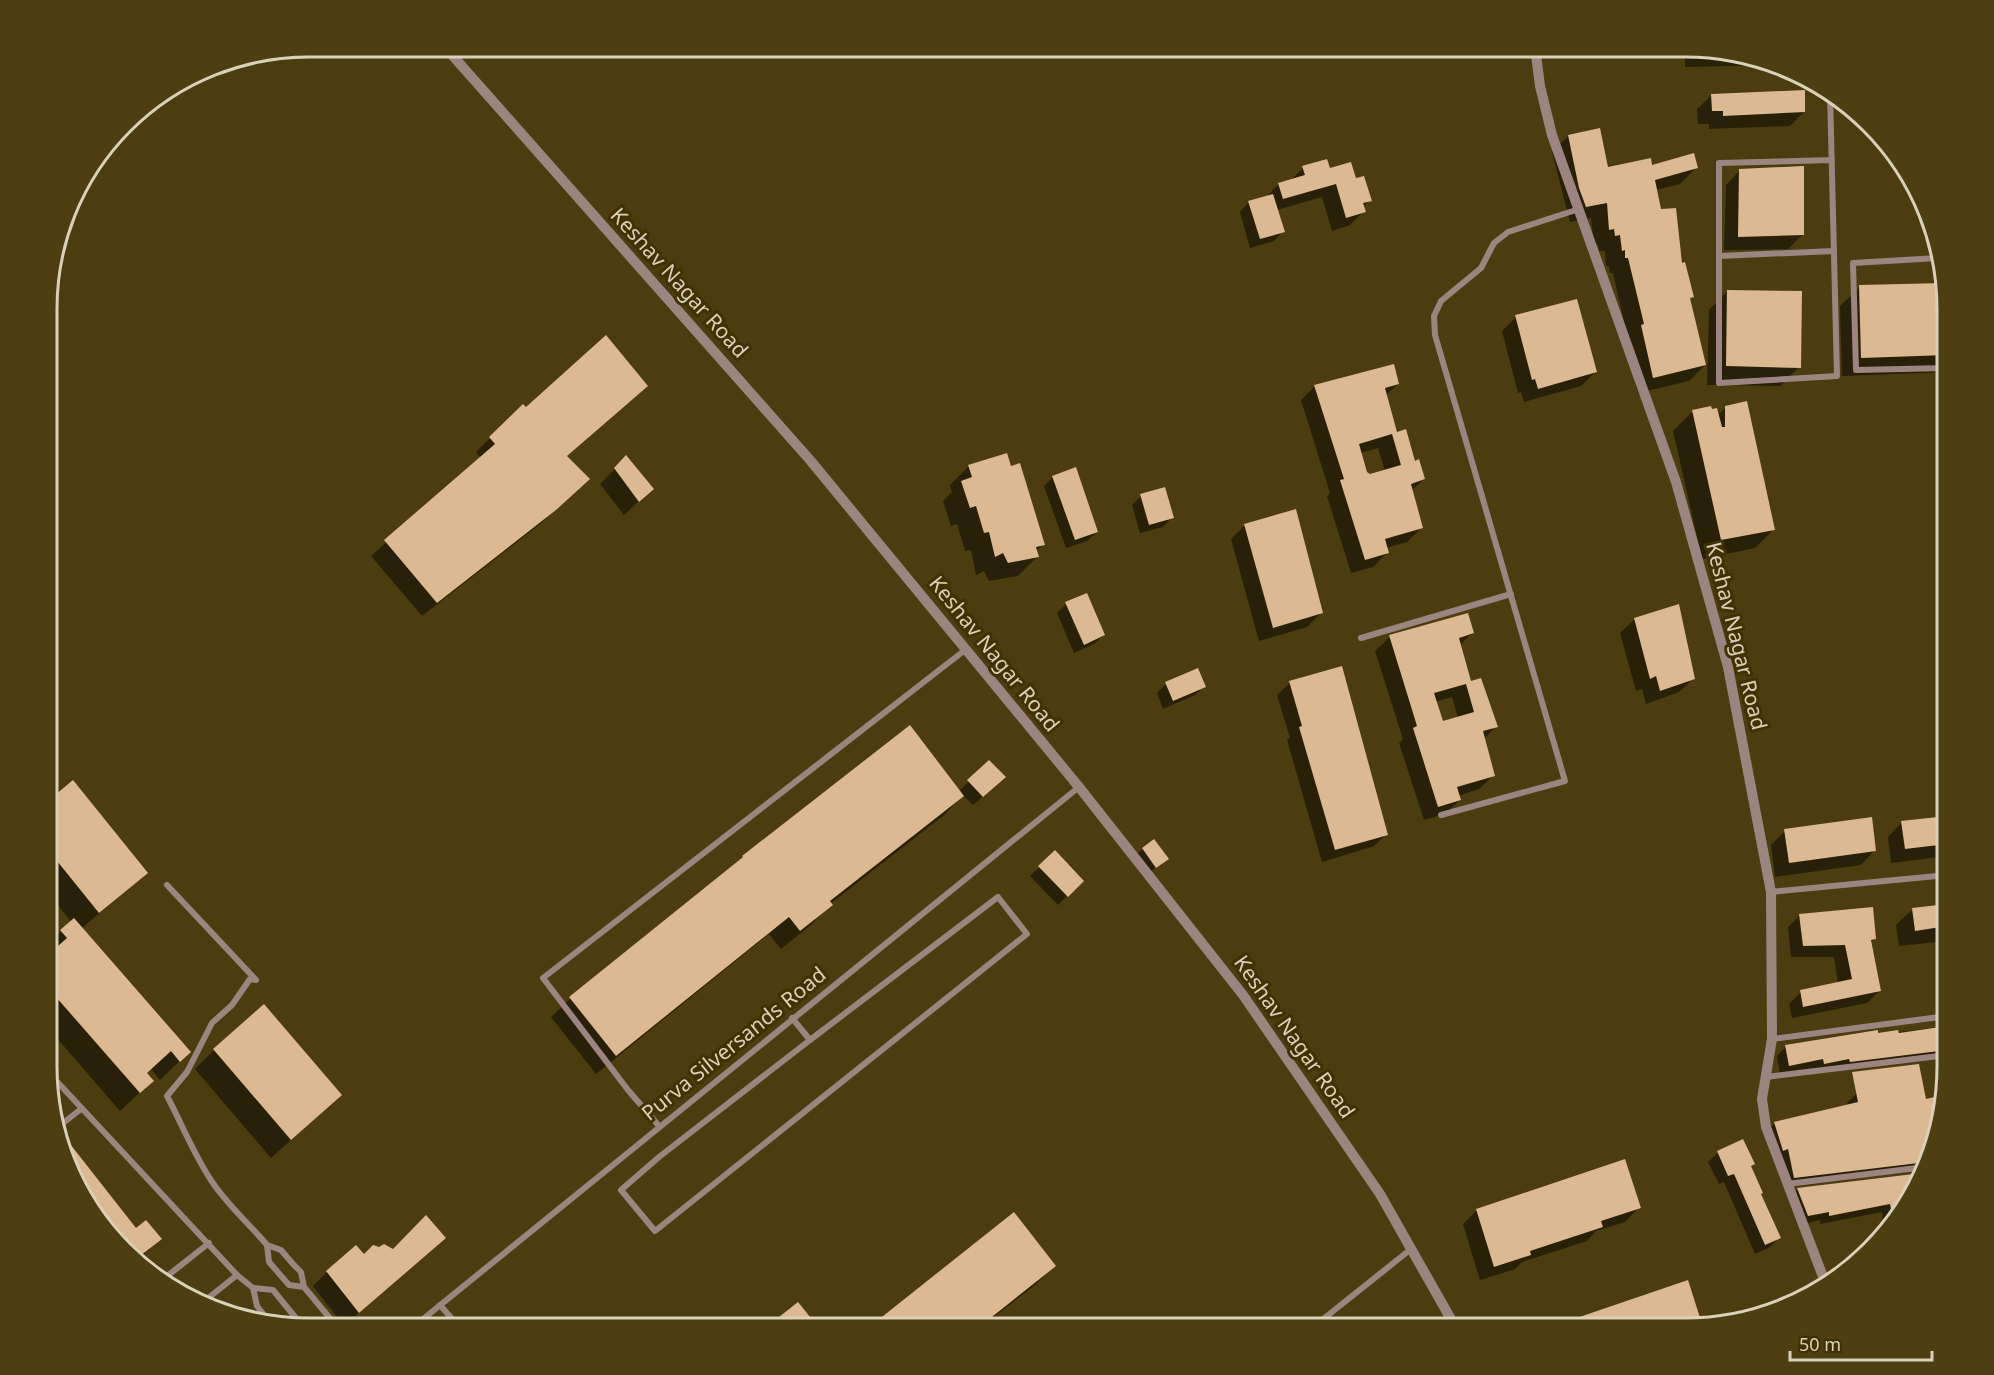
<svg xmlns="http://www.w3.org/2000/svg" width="1994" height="1375" viewBox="0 0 1994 1375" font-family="'Noto Sans',sans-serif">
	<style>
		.shadow { fill: #0007; fill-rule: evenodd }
		.building { fill: #dbb993; fill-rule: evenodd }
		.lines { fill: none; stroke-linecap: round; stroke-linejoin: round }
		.minor { stroke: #9c8581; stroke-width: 6 }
		.tertiary { stroke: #9c8581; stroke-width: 10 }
		.labels { text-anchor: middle; stroke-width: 6; stroke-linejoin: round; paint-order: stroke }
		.street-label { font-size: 21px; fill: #dad1ba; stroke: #413203 }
		.rim { fill: none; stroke: #dad1ba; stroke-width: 3 }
	</style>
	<rect width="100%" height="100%" fill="#4b3d0f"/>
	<g class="shadow">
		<path d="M1122,47h19l-18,5z"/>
		<path d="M1685,47h17l68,14 7,4 -92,2z"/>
		<path d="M1712,95l92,17 -14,14 -81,3v-5h-11l-1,-15z"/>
		<path d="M1568,136l39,33 89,-1 -16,16 -24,6 4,21 32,85 -3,3 16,66 -16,16 -51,12 -13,-50 3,-4 -15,-66h-3l-1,-7h-3l-1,-15h-6l-1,-7 -4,1 -3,-27 -21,4 -18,-70z"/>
		<path d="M1303,168l26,2 41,30 -7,7 1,4 -14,14 -18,6 -10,-34 -45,13 6,21 -9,10 -24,7 -10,-36 9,-10 17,-5 13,-13 10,-2z"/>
		<path d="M1740,170l62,65 -14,14 -64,1 2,-65z"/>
		<path d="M1945,284l2,88 -105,4 -2,-70 20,-19z"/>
		<path d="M1728,291l71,76 -19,19 -73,-1 2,-75z"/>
		<path d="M1516,317l79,55 -14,14 -57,16 -3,-10 -3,1 -16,-62z"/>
		<path d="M1398,384l-13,12 11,38 28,45 -13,12 10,37 -14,14 -21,6 1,5 -14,14 -22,6 -24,-77 3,-3 -29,-93 14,-14zM1378,448l7,23 -15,5 -4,-2 -6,-21z"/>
		<path d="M646,386l-80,71 8,36 -34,31 -118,92 -51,-60 110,-98 -5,-6 47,-46 3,3z"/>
		<path d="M1726,407l48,122 -19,19 -53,11 -29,-128 19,-19 18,-4 7,8z"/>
		<path d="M626,458l26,31 -28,26 -24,-31z"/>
		<path d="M969,466l74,78 -7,8 1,5 -19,19 -29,5 -5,-10 -8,4 -5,-25 -6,1 -8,-27 -6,2 -8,-25 9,-9 -2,-7z"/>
		<path d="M1053,477l44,55 -10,9 -21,7 -22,-62z"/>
		<path d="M1141,496l31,21 -9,10 -23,6 -8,-28z"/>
		<path d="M1245,525l76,88 -14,14 -48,14 -28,-102z"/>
		<path d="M1066,604l38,31 -10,9 -20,9 -17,-40z"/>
		<path d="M1635,619l59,59 -15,14 -33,12 -4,-15 -6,2 -16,-58z"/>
		<path d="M1472,633l-12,12 10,38 26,43 -12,13 10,36 -15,14 -21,7 2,4 -15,14 -21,6 -25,-77 4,-4 -28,-88 15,-14zM1452,697l6,21 -16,5 -7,-21z"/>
		<path d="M1290,683l97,151 -13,12 -52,16 -35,-122 3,-2 -13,-43z"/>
		<path d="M1166,684l39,2 -10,9 -32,14 -6,-16z"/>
		<path d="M989,762l6,24 -22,19 -10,-10 -19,20 -114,89 -18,20 -31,25 -12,-15 -173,140 -45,-57 19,-18 173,-142 216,-66z"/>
		<path d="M73,782l73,91 -65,56 108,123 -29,28 -9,-11 -5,5 6,7 -32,30 -71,-82v-87l22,-20 -22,-29v-91z"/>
		<path d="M1947,817v39l-56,7 -3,-26 14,-15z"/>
		<path d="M1785,831l90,19 -14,15 -86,12 -4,-32z"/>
		<path d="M1154,841l9,22 -12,8 -13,-18z"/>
		<path d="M1055,853l27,28 -24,24 -28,-29z"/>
		<path d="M1947,905v36l-48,5 -3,-21 17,-16z"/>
		<path d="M1800,915l75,24 -5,4 9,48 -12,12 -75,15 -3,-14 12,-12 37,-9 -4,-26h-43l-3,-30z"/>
		<path d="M1947,1026v35l-10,-3 -122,14v-4l-35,6 -3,-18 9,-10z"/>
		<path d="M214,1050l126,45 -69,63 -76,-89z"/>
		<path d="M1922,1087l3,14 19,-4 -11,54 -37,69 -13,2 -1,-10 -62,12v-4l-21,5 -10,-27 9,-9 122,-15 -2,-3 -133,15 -20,-53 9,-9 74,-18 -1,-3 9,-9z"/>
		<path d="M1743,1141l17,54 19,43 -9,9 -15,7 -31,-72 -5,2 -11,-22 10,-9z"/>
		<path d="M69,1145l66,85 25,9 -23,22 -55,-64 -17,-49z"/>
		<path d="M1639,1207l-14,15 -29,9 -9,10 -65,21 -7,7 -35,11 -17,-56 14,-14z"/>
		<path d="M1014,1214l40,52 -19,19 -55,43h-110z"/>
		<path d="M444,1238l-100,88 -31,-40 14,-14 37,-16z"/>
		<path d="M1687,1282l14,43 -16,3h-132z"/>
	</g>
	<g class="building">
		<path d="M1805,90v22l-82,4v-5h-11l-1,-17z"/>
		<path d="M1600,128l8,39 43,-9 1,7 42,-12 4,15 -43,12 6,29 15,-1 6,55 3,-1 9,35 -4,1 16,67 -53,13 -12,-53 3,-1 -16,-66h-3v-8l-3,1 -2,-16 -5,1 -1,-7 -5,1 -2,-27 -21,4 -7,-19 -11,-53z"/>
		<path d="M1327,159l3,9 21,-6 5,16 8,-2 8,25 -9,2 3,9 -20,6 -10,-34 -53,15 -5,-16 27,-8 -3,-9z"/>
		<path d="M1804,166v69l-66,2 1,-68z"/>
		<path d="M1273,194l12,38 -25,7 -12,-38z"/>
		<path d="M1944,283l3,9v63l-86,3 -2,-73z"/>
		<path d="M1727,290l75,1 -1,77 -75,-2z"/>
		<path d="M1577,299l20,73 -59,17 -3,-10 -3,1 -17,-65z"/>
		<path d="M606,335l42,51 -81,70 23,23 -34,31 -119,93 -53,-63 111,-96 -6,-7 34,-33 3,3z"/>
		<path d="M1394,364l5,20 -14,4 12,44 9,-3 9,32 4,-2 6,20 -14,5 12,44 -38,11 4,14 -24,7 -25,-80 4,-1 -30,-94zM1392,434l9,31 -31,9 -3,-2 -8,-28z"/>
		<path d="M1747,401l28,129 -54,10 -29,-130 19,-4 1,3 5,-1 5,19h3v-21z"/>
		<path d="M1007,453l4,13 9,-3 25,82 -9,2 3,10 -31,6 -5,-10 -8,4 -6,-25 -5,1 -8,-27 -6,2 -9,-27 11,-4 -4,-12z"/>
		<path d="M626,455l28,34 -15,13 -25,-34z"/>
		<path d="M1076,467l22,65 -23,8 -23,-64z"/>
		<path d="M1165,487l9,31 -25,7 -9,-31z"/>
		<path d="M1296,509l27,104 -50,15 -29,-104z"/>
		<path d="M1087,593l18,42 -21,10 -19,-43z"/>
		<path d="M1679,604l16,75 -35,12 -4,-15 -6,3 -16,-61z"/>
		<path d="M1468,613l6,20 -15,5 12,43 10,-3 17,49 -15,4 12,45 -38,11 4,13 -23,7 -25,-79 4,-2 -28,-91zM1466,684l8,28 -31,9 -9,-28z"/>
		<path d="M1342,666l46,169 -53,15 -36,-123 3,-1 -13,-45z"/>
		<path d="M1198,668l8,19 -33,14 -8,-19z"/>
		<path d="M910,725l54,71 -134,105 3,4 -33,26 -11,-14 -173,139 -47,-59 174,-140 -1,-1z"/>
		<path d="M989,760l17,17 -23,20 -16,-17z"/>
		<path d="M73,780l75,93 -49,40 -50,-62v-51z"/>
		<path d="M1947,816v28l-42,5 -4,-28z"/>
		<path d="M1872,817l4,34 -87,12 -5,-34z"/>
		<path d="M1154,839l15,20 -13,9 -14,-20z"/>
		<path d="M1055,850l29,31 -16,16 -30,-31z"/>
		<path d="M1947,904v22l-32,5 -3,-23z"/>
		<path d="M1873,907l3,32 -5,1 10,51 -78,16 -3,-17 52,-11 -7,-34 -42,1 -4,-32z"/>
		<path d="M74,918l117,134 -11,10 -9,-11 -24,22 7,8 -14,12 -91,-104v-35l18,-16 -7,-8z"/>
		<path d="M264,1004l78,91 -51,45 -78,-91z"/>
		<path d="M1947,1026v24l-97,12 -1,-3 -25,5 -1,-5 -34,7 -4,-21 93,-15v3l20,-3 1,3z"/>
		<path d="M1919,1064l7,35 18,-4 -11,56 -6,11 -133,16 -6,-29 -5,2 -9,-29 84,-20 -6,-30z"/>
		<path d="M63,1135l73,93 10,-8 16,19 -26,20 -54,-62 -21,-61z"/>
		<path d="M1743,1139l12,25 -4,2 12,27 -2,1 20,44 -16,7 -31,-71 -6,2 -11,-25z"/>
		<path d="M1625,1159l16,49 -40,13 2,6 -73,24 1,4 -37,12 -18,-58z"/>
		<path d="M1922,1173l-28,51 -4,-20 -61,12v-4l-21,4 -11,-28z"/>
		<path d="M1014,1212l42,54 -78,62h-110z"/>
		<path d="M426,1215l20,23 -87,75 -33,-42 30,-26 8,9 9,-9 6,2 5,-3 9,5z"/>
		<path d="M1688,1280l14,44 -17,4h-129v-3z"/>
		<path d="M798,1302l21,26h-54z"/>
	</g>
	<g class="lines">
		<g class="minor">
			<path d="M1830,93l7,283 -118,7v-220l113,-3"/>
			<path d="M1719,256l115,-5"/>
			<path d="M1938,258l-85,5 3,107 91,-2"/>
			<path d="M1361,638l150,-44"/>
			<path d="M1441,815l124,-34 -130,-446 -1,-19 7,-15 40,-33 13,-25 14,-11 71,-23"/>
			<path d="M167,885l89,95 -6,-1 -18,26 -20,18 -25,49 -20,24c16,30 28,62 48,90 15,21 35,39 52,59"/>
			<path d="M1771,892l176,-17"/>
			<path d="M792,1018l18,22 -151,117 -38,33 34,41 372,-297 -29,-37 -188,143"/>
			<path d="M1772,1039l175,-23"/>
			<path d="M49,1073l188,202 16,13 20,2 31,38"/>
			<path d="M1766,1077l181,-22"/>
			<path d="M659,1126l-31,-36 -85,-112 422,-328"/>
			<path d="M58,1127l23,-18"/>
			<path d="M1787,1184l138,-17"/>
			<path d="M161,1281l48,-38"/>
			<path d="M304,1287l-15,-2 -20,-23 -2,-17 14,5 12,14 8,8 3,15 34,41"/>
			<path d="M253,1288l4,18 14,18"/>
			<path d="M202,1303l35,-28"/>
			<path d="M440,1305l20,23"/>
			<path d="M412,1328l667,-541"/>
			<path d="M1312,1328l99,-79"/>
		</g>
		<g class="tertiary">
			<path d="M445,47l365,413 269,327 164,208 137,199 76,134"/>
			<path d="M1535,47l5,39 12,49 124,347 52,185 43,225 1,147 -10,60 4,28 59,155"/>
		</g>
	</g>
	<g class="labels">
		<g class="street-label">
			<text transform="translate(679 283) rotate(48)" y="7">Keshav Nagar Road</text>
			<text transform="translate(1736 636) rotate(76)" y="7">Keshav Nagar Road</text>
			<text transform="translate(994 654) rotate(51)" y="7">Keshav Nagar Road</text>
			<text transform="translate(1294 1037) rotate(55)" y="7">Keshav Nagar Road</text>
			<text transform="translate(734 1044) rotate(-39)" y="7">Purva Silversands Road</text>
		</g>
	</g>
	<path d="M0 0H1994V1375H0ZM309 57H1685A252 252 0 0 1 1937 309V1066A252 252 0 0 1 1685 1318H309A252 252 0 0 1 57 1066V309A252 252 0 0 1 309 57Z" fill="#4d3f12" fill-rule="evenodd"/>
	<path class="rim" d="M309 57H1685A252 252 0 0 1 1937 309V1066A252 252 0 0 1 1685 1318H309A252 252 0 0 1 57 1066V309A252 252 0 0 1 309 57Z"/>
	<path d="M1790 1351v9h142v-9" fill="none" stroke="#dad1ba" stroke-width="3"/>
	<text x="1799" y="1351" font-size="18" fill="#dad1ba" stroke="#413203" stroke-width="4.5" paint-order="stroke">50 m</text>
</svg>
